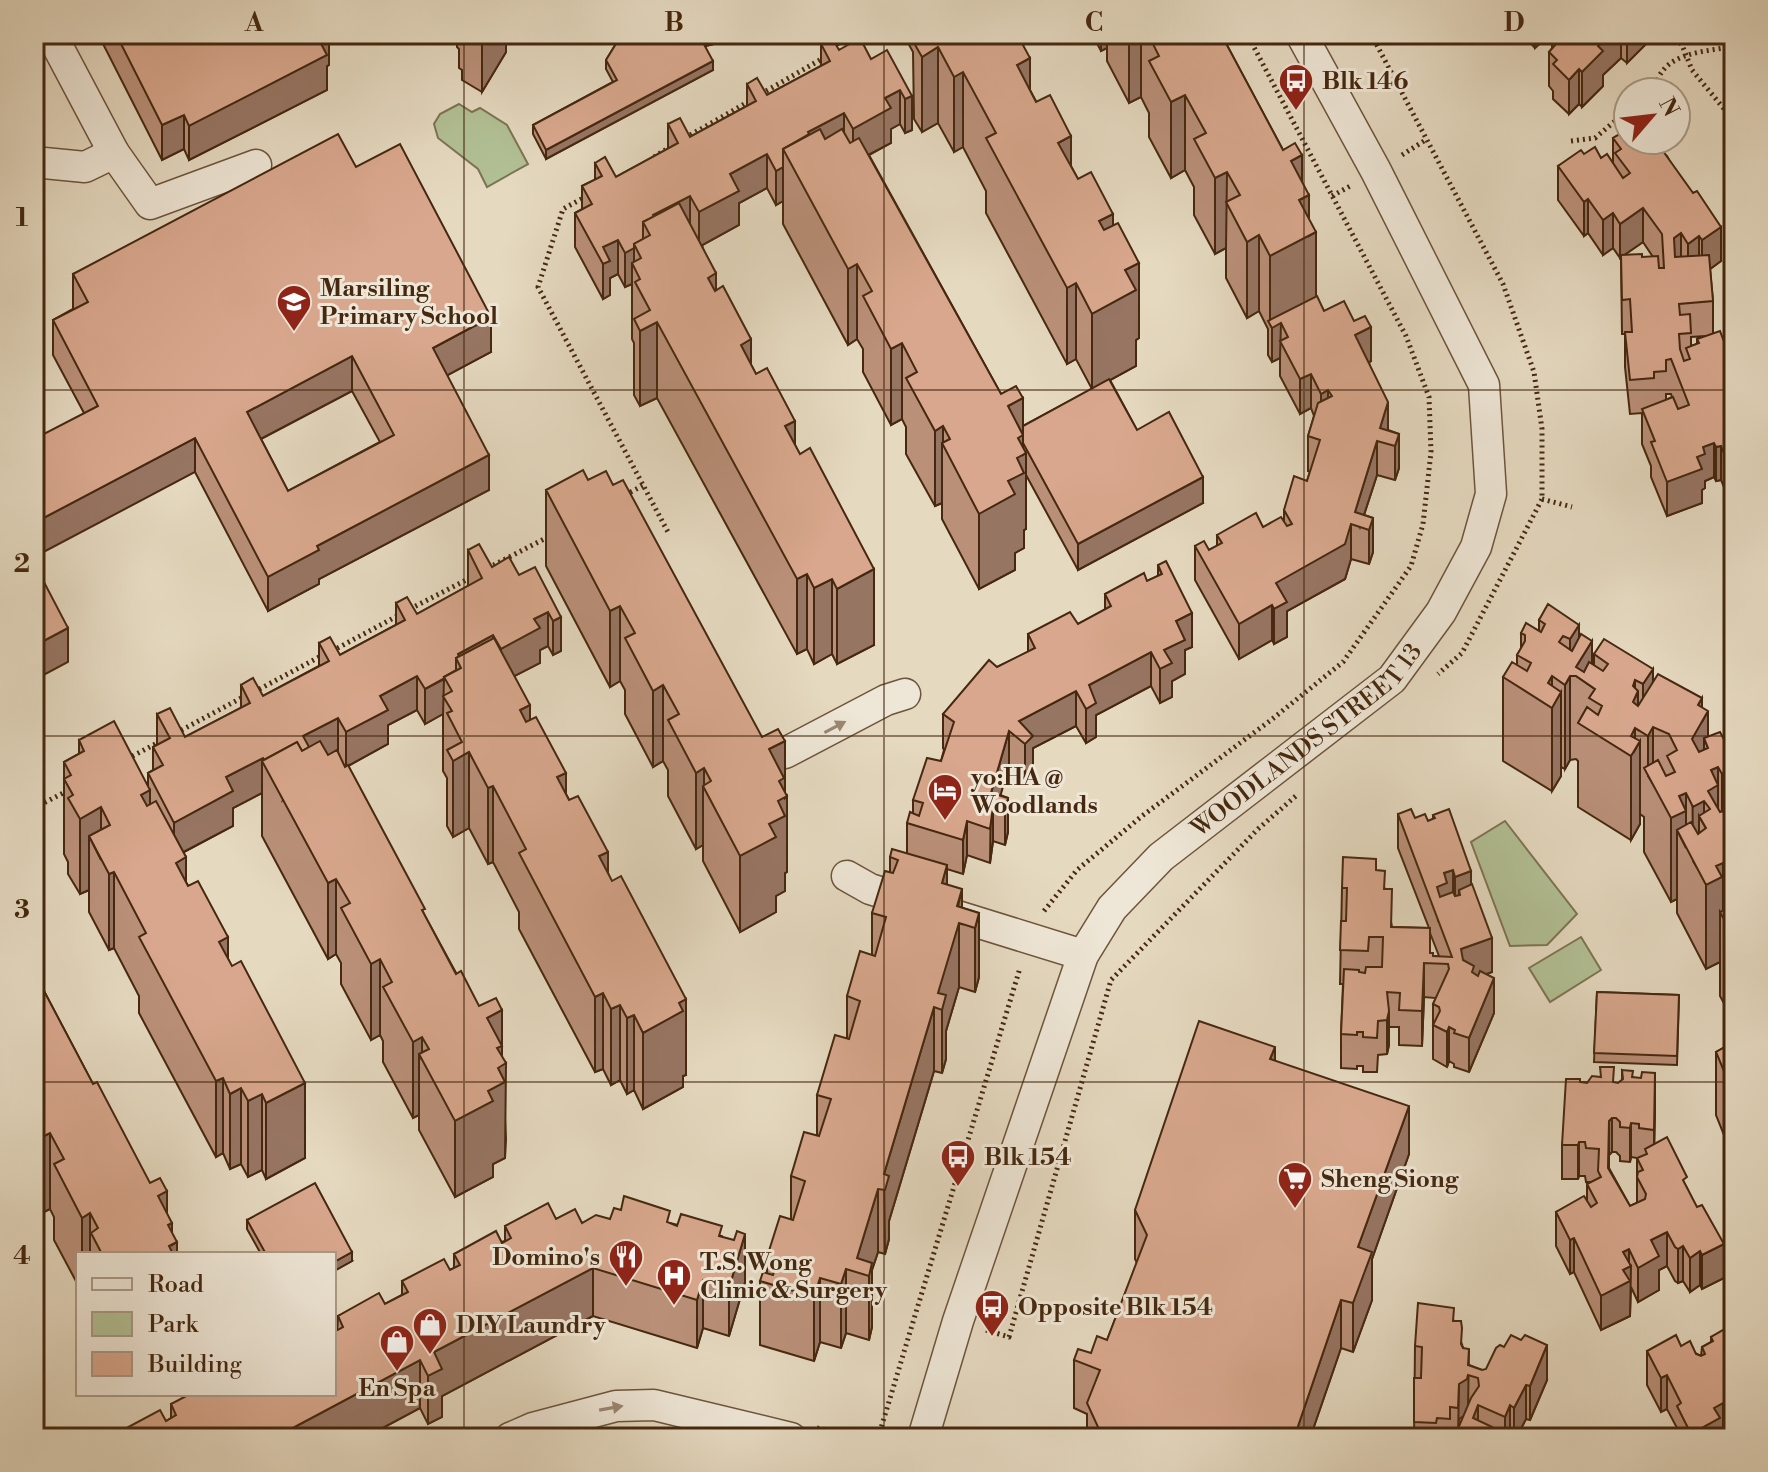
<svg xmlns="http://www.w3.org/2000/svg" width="1768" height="1472" viewBox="0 0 1768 1472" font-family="'Libre Bodoni',serif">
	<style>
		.green { fill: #b2c095; stroke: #7c7452; stroke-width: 2 }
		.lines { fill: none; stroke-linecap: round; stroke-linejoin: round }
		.minor-casing { stroke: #6d543b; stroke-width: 33 }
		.path { stroke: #45280f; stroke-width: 5; stroke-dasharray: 2 4; stroke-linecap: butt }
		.minor { stroke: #eee6d6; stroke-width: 30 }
		.wall { fill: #ba9079; stroke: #45280f; stroke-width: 2; fill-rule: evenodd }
		.shaded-wall { fill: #977563; stroke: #45280f; stroke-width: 2 }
		.building { fill: #d8a78d; stroke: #45280f; stroke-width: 2; fill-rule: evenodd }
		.oneway { fill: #9a8772 }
		.grid { fill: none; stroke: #45280f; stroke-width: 2; stroke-opacity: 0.55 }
		.labels { text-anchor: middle; stroke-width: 6; stroke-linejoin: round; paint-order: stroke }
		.poi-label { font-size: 24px; font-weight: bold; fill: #45280f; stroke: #eee6d6; text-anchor: start }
		.street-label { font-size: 24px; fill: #45280f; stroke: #eee6d6 }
		.neatline { fill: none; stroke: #45280f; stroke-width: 3 }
		.grid-label { font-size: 26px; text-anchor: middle; font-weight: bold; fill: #45280f }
	</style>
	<rect width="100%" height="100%" fill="#e5d9c0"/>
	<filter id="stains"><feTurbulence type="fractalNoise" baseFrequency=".0025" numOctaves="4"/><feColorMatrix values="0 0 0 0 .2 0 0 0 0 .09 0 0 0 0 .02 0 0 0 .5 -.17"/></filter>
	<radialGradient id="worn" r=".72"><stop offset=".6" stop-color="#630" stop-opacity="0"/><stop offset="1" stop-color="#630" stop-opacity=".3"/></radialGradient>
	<g class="green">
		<path d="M459,104l13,8 8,-4 27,17 21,39 -41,23 -9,-18 -40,-31 -4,-14 6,-10z"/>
		<path d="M1505,821l72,93 -30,31 -37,1 -39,-104z"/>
		<path d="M1581,937l20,33 -51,32 -21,-34z"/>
	</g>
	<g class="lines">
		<defs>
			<g id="minor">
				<path d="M51,34l63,119 36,51 106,-39"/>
				<path d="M34,162l51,5 29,-14"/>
				<path d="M785,753l101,-53 19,-6"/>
				<path d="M847,876l23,13 213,66"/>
				<path d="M510,1438l23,-10 83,-22 38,-1 137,33"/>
				<path id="s1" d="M923,1438l35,-117 125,-366 29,-47 49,-51 231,-178 49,-67 35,-65 15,-53 -7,-109 -108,-214 -75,-137"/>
			</g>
		</defs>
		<use href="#minor" class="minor-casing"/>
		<g class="path">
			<path d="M831,34l8,15 -5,3"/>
			<path d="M1371,34l132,250 31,88 8,57v70l-80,154 -24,21"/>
			<path d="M1672,34l10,11 10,25 42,51"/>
			<path d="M1637,92l20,-11c11,-30 50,-29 77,-35"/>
			<path d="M761,94l64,-37"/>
			<path d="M1734,127l-3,19 3,4"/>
			<path d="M685,138l68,-39"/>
			<path d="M1571,141l24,-3 33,-28"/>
			<path d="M1402,155l25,-16"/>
			<path d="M654,157l19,-12"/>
			<path d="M587,196l-24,13 -25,78 131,247"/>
			<path d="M1332,196l20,-11"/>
			<path d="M625,495l19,-10"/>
			<path d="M1542,499l30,8"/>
			<path d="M488,568l62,-32"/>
			<path d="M410,609l62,-32"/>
			<path d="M332,651l69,-37"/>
			<path d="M254,692l69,-37"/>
			<path d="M176,733l69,-37"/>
			<path d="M127,759l34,-18"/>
			<path d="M34,808l35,-18"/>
			<path d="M1044,911l33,-41 65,-54 129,-96 72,-58 68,-96 12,-42 8,-72 -2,-55 -23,-61 -159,-302"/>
			<path d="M986,1330l23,7 102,-357 147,-151 39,-34"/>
			<path d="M817,1428l50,10"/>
			<path d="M878,1438l142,-470"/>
		</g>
		<use href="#minor" class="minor"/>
	</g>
	<g class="wall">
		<path d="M98,34h231v31l-2,1v24l-138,70 -5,-11 -22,11z"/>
		<path d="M457,34h54l-5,7v11l-24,40 -20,-12v-10l-3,-2v-19l-2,-2z"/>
		<path d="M622,34h110l-10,8 -17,4 8,24 -167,89 -13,-25v-9l80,-43 -7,-13v-9z"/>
		<path d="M907,34h110l13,56 48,89 35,46 26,113 -3,2v26l-26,14 27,50 66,73 -125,67 -52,-95v54l-2,1v18l-9,5v17l-36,19 -37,-70v-16l-7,3 -29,-52v-27l-4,-8 -11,6 -28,-53v-23l-6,-10 -9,6 -65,-121v-23l-7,4 -9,-17 -28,15v22l-37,20 14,45 35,75 44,80 79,200 -37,19 -5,-10 -18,10 -7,-15 -10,5 -140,-256 -17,8 -6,-11v-52l-2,-4v-55l-7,3 -7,-13 -8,4v17l-7,4 -28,-52v-34l7,-4v-23l13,-6v-17l21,14 52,-28v-25l22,13 57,-31v-22l20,11 54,-29v-22l50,15 41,37v34l-7,3 -5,-9 -9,5v14l-22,12 132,239 22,32 69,-37 -16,-30 -9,5 -81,-151v-22l-23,-44 -9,5 -16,-29 -16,9 -8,-13 -1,-67 -6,-11z"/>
		<path d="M1092,34h129l62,116 19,32 7,38 7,77 8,14 47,50 -2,2 19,67 11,4v34l-4,12 -18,-5 -13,40 9,3v34l-4,12 -18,-5 -6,20 -58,32v26l-13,7 -2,-4 -33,19 -44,-79v-34l14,4 8,-4v-11l46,-8 21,-5v-12l23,-29 3,-10h-2v-35l6,-20 -3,-8 -11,6 -20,-38v-18l-8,4 -4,-7v-26l-9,-18 -12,7 -21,-40v-30l-11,6 -21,-39v-28l-9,-17 -14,8 -22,-41v-24l-8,-16 -12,6 -22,-42v-13l-6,3z"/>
		<path d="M1522,34h28l-15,14z"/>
		<path d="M1556,34h100l-29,29 -6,-5 -18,17v11l-21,21 -3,-3 -10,10 -16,-15v-8l-4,-5v-34l3,-4v-10z"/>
		<path d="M1620,126l47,30 54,105 -11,8 3,32v33l21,34v119l-9,3 -4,-10 -5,1 -2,-4 -9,4v7l-3,2v13l-35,13 -16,-39v-11l-9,-22v-31l-12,1 -5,-47v-33h-3l-1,-77 -1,1 -7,-10 -10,7 -15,-22 -4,3 -26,-36v-34l26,-12 17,4 12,5v-25l7,-4zM1643,242l10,15h-11l-18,-2zM1706,336l-9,3v5l-6,2v-9zM1666,394h5l1,3 -6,3z"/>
		<path d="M356,167l135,185 -44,23 42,115 -170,89v5l-51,27 -73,-139 -111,-59 -31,-58v-35l20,-11v-35zM352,391l28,51 -92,49 -27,-52z"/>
		<path d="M588,480l197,311 2,81 -2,1v18l-9,5v16l-36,20 -37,-71v-16l-7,4 -28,-53v-26l-5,-9 -10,6 -28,-53v-24l-5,-9 -10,6 -64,-121v-76z"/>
		<path d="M468,550l24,17 27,8 42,42v34l-8,4 -5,-9 -8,4v13l-26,13 16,44 36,74 42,79 78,202 -3,1v11l-40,22 -9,-19 -7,4 -7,-14 -9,5 -8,-16 -8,3 -76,-143v-17l-26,-50 -5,2 -19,-36 -16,9 -6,-11v-48l-4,-7v-57l-18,10 -8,-14 -29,15v19l-40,22 77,150 77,141 4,82 -1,19 -12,6v13l-38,20 -36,-67v-15l-6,3 -30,-56v-21l-3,-6 -9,5 -30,-56v-21l-5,-9 -8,5 -66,-123v-43l-29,15v18l-49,26 2,30 42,77 77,199 -39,21 -4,-9 -14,7 -7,-13 -11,5 -7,-16 -7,4 -77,-144v-17l-25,-48 -5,2 -20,-38v-22l-9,4 -12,-20v-12l-4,-8v-92l15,-8v-14l69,45v-12l5,-3v-23l4,-3v-30l28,23 56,-29v-23l22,11 56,-30v-23l21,12 56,-30v-22l21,11 51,-28z"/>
		<path d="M1158,565l34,82 -7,3v24l-13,7v16l-12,6 -9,-17 -55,29v22l-10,6 -10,-17 -43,22v22l-8,9 -16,-14 -9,30 8,3v34l-3,13 -12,-4 -3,22 -23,-8 -4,19 -16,-5v16l15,23 17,5v64l-4,15 -16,-5 -13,44v28l-4,14 -8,-2 -45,150v18l-4,15 -7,-2 -6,18v57l-3,13 -23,-7 -5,15 -21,-6 -6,19 -54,-16v-64l7,-8v-16l24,-38v-43l26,-40v-41l30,-57v-42l25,-41v-42l18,-41v-15l17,-4v-30l6,-10v-13l28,-39 3,-11 -1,-2v-34l54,-47 31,-15v-18l50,-10 27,-14v-16l42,-13 11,-5z"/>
		<path d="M1539,620l40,18 13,25 2,2v-11l108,54 6,29 26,21v264l-14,-26v-34l-14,7 -29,-56v-14l-6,3 -27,-50v-35l-4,-3v10l-9,16 -53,-33v-46l-2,-2 -6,1 -5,9 -4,-2v9l-9,15 -49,-30v-84l14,-13v-9l4,-6v-16l18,-2z"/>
		<path d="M1398,814l30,7 5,-2v-4l38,70 21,87 -6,2 8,39 -25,59 -15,-5v-3l-5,-3 -2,6 -14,-8v-55l3,-6 -12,-1 -2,49 -23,-1v-18h-10v18l-2,9 -9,1 -1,17h-14v-6h-6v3l-16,-1v-34l2,-50h-3l2,-96 34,-18 9,19 7,38 37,1 -31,-80zM1430,933l9,23h-6l-3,-3z"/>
		<path d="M34,972l59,112 74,130 10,40h-99v31l-24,-45v-23l-4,-8 -10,5 -6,-12z"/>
		<path d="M1597,992l82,3 -2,70 -83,-3z"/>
		<path d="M1734,1042v113l-8,-15 -10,-25v-63z"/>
		<path d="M1275,1061l134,93 -37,105v41l-19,52 -12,-4 -31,90h-223v-24l-13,-6v-48l17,-7 16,-13 30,-77 -2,-4v-49z"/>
		<path d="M1622,1070l11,7 22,30 -1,37 33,44 37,90 -22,11 -2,-4 -10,7 -7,-11 -5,2 -3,-2 -8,-15 -8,4v20l-21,12 -7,-15 -1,29 -29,14 -27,-58 -4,2 -14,-28v-34l31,-11v-17l3,-2h-4l-1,-6h-6l-1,3h-16v-34l18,-63 38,1 4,-3zM1612,1152h4l4,4v5l10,1 1,-5 6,1v45l-7,3 -21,-38v-13z"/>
		<path d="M556,1219l26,4 28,-4 60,4 52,13 23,46 -16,54 -26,-8 -6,20 -104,-32 -151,80v21l-14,7 -8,-16 -56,30h-243v-7l45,-10 5,-3v-14l163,-10 4,-78 47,-12 17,-9v-14l48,-11 4,-2v-14l51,-13v-15z"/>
		<path d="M247,1220l105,41 -18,10v-17h-73l-14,-25z"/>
		<path d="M1454,1321l15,44 13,5 65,10 -17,40 -4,-1 -10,19h-102l1,-92z"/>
		<path d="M1734,1334v104h-57v-10l-10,-19 -6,3 -14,-27v-34l34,-5 20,10 1,-9 9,-5v-5z"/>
	</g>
	<g class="shaded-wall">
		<path d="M322,34h7v31l-2,1v24l-138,70v-34z"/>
		<path d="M482,34h29l-5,7v11l-24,40z"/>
		<path d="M706,34h26l-10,8 -16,4z"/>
		<path d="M1101,34h6v14l-6,3z"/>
		<path d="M1129,34h12v63l-12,6z"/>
		<path d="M1535,34h15l-15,14z"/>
		<path d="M1610,34h11v24l-18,17v11l-21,21v-35l16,-26z"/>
		<path d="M1627,34h29l-29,29z"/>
		<path d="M938,47v76l-16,9v-75z"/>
		<path d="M1030,58v76l-13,-69z"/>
		<path d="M713,61v9l-167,89v-9z"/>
		<path d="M1579,69v35l-10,10v-34z"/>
		<path d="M963,72v75l-9,5v-75z"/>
		<path d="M900,90v34l-9,5v14l-38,20v-34l32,-31z"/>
		<path d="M1185,95v75l-14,8v-76z"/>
		<path d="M912,96v34l-7,3v-34z"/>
		<path d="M844,113v34l-27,15 -9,-30z"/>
		<path d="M184,115v34l-22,11v-35z"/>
		<path d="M1071,136v75l-13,-68z"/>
		<path d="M767,154v34l-28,15v22l-40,22v-35l31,-38z"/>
		<path d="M1302,155v44l7,-4v41l7,-4v76l-35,15 -1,35 -8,4v-34l-2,-4v-68l21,-95z"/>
		<path d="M783,167v34l-7,4v-34z"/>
		<path d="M1227,172l-1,76 -11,6v-76z"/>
		<path d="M690,196v34l-28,37 -9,-52z"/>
		<path d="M1588,199v34l-4,3v-34z"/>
		<path d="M1643,208v34l-23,16v-34z"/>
		<path d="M1613,213v35l-10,7v-35z"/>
		<path d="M1113,214v75l-14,-68z"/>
		<path d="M1721,227v34l-19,14v-35z"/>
		<path d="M1681,233v34l-7,5v-34z"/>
		<path d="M1259,235v76l-12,7v-76z"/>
		<path d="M1699,236v35l-11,7v-34z"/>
		<path d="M618,240v34l-8,4v17l-7,4v-52z"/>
		<path d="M634,248v19l-2,-4v21l-7,3v-34z"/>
		<path d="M1139,263v75l-3,2v26l-44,24v-76l33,-44z"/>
		<path d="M857,264v75l-9,6v-76z"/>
		<path d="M716,273v76l-8,-71z"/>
		<path d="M1076,283v76l-9,5v-76z"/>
		<path d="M491,317v35l-58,31v-35z"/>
		<path d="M657,322v76l-17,8v-75z"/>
		<path d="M1371,327v34l-16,8v-34z"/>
		<path d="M751,339v76l-10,-70z"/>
		<path d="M902,343v76l-11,6v-76z"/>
		<path d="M352,356v35l-105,55v-34z"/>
		<path d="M1311,374v34l-11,6v-35z"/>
		<path d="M1734,374v34l-5,-33z"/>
		<path d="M1328,390v34l-7,4v-34z"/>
		<path d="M1023,398v57l3,-2v76l-2,1v18l-9,5v17l-36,19v-75l29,-108z"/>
		<path d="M1388,402v34l-8,-8z"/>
		<path d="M795,421v75l-10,-70z"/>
		<path d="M943,426v20l-1,-3v60l-7,3v-75z"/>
		<path d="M1399,434v34l-4,12v-34z"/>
		<path d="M195,438v34l-161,85v-34z"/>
		<path d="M1377,441v34l-17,52 -5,-15z"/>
		<path d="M1714,443v34l-9,4v7l-3,2v13l-35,13v-34l30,-25 6,-10z"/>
		<path d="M1721,446v34l-5,1v-34z"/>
		<path d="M1734,452v35l-9,3v-34z"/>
		<path d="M489,455v35l-170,89v5l-51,27v-34l49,-31z"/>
		<path d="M1203,477v26l-125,67v-26z"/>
		<path d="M1373,518v34l-4,12v-34z"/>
		<path d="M1351,524v35l-6,20 -58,32v26l-13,7v-35l2,-26z"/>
		<path d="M874,569v76l-37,19v-75z"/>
		<path d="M807,574v75l-10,5v-75z"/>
		<path d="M832,579v75l-18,10v-76z"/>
		<path d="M1272,605v35l-33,19v-35z"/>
		<path d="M620,606v75l-10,6v-76z"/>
		<path d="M548,612v34l-8,4v13l-39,20v-34l33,-30z"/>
		<path d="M1192,613v34l-7,3v24l-13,7v16l-12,6v-34l4,-19 12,-29z"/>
		<path d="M561,617v34l-8,4v-34z"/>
		<path d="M1579,625v37l13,-21v46l-16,-11h-6v84l-5,9v-84l5,-8v-38z"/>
		<path d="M68,628v34l-34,18v-34z"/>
		<path d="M493,635v35l-32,-2 -3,-14z"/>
		<path d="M1151,652v34l-55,29v22l-10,6v-34l3,-24z"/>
		<path d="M1653,669v115l-5,-8v-40l-5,-4v-48z"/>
		<path d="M417,676v34l-29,15v19l-42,23v-35l34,-36z"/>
		<path d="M1552,676v31l9,-15v84l-9,15v-83l-4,-25z"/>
		<path d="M444,679l-1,35 -18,10v-35z"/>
		<path d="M1635,680v18l3,-7v39l-3,-2v22l5,-9v83l-9,16v-104l2,-50z"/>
		<path d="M663,685v76l-10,6v-76z"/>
		<path d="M1076,691v35l-43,22v22l-8,9v-35l-6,-23z"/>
		<path d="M1702,698v24l6,-11v37l-4,-10v87l-5,-9v55l-6,-10 -1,-122 6,-34z"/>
		<path d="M530,705v76l-10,-71z"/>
		<path d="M338,718v34l-55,48 20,-64z"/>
		<path d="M1009,731v34l-12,43 -4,-1v34l-3,22 1,-70z"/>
		<path d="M785,741v57l2,-2v76l-2,1v18l-9,5v16l-36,20v-76l29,-107z"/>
		<path d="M469,752v76l-16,9v-76z"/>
		<path d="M263,758v5l-1,-2v32l-29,15v18l-59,31v-34l52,-46z"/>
		<path d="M1718,767v84l5,12v54l-3,-5v50l-14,7v-84l4,-76 -2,-18 3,-21z"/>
		<path d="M704,768v21l-1,-3v59l-7,4v-76z"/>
		<path d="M1734,768v83l-12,7v-84z"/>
		<path d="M566,773v75l-9,-71z"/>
		<path d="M493,786v76l-5,2v-76z"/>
		<path d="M150,790v76l-9,-71z"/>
		<path d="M1686,793v55l-9,-18v69l-6,3v-84l8,-22z"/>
		<path d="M1008,798v34l-3,13v-35z"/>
		<path d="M101,807v53l-12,-24v54l-9,4v-75z"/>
		<path d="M967,821v34l-4,19v-34z"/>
		<path d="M608,852v75l-9,-71z"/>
		<path d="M186,857v76l-10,-70z"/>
		<path d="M947,865v64l-5,-46z"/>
		<path d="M1453,870v35l-15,15 -1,-33 7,-14z"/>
		<path d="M1471,871v35l-11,-11 -1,-5v20l-4,1v-34z"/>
		<path d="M114,872v76l-5,2v-76z"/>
		<path d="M1734,874v64l-3,-6v-56z"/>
		<path d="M336,879v75l-8,5v-76z"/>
		<path d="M962,889v35l-3,-1v64l-13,44v28l-4,14v-63l-4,-17z"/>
		<path d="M979,913v64l-4,15v-64z"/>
		<path d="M228,937v76l-9,-71z"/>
		<path d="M1492,938v34l-31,11v-34z"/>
		<path d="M380,959v76l-9,5v-76z"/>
		<path d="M1424,963v34l-2,49v-35z"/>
		<path d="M1494,978v35l-25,59v-34z"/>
		<path d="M603,993v76l-8,3v-75z"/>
		<path d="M686,999v76l-3,1v11l-40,22v-76l36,-30z"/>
		<path d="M620,1005v75l-9,5v-76z"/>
		<path d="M934,1007v64l-45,150v18l-4,15 -1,-80z"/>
		<path d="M502,1010v55l4,-2 -1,95 -12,6v13l-38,20v-76l32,-103z"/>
		<path d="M1389,1011v34l-2,9v-34z"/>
		<path d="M634,1015v75l-7,4v-76z"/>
		<path d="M1449,1027v34l-2,6v-35z"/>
		<path d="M422,1037v23l-3,-6v61l-6,3v-76z"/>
		<path d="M1275,1047v48l-5,-36z"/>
		<path d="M1655,1073v34l-1,57v-34z"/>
		<path d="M223,1078v75l-7,4v-76z"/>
		<path d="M305,1083v75l-39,21v-76z"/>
		<path d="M241,1088v76l-11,5v-75z"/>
		<path d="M262,1094v76l-14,7v-76z"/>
		<path d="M1409,1106v48l-37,105v41l-19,52v-49l5,-56z"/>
		<path d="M1612,1118v34l-3,3v-34z"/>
		<path d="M1631,1123v34l-1,5v-34z"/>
		<path d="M50,1133v76l-10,5v-76z"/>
		<path d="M1579,1142v34l-1,3v-34z"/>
		<path d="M878,1189v63l-6,18v57l-3,13v-64l-12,-18z"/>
		<path d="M167,1191v63l-9,-58z"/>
		<path d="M90,1213v41h-8v-36z"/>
		<path d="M172,1223v22l5,-3v12h-9v-29z"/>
		<path d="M1667,1232v34l-8,4v20l-21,12v-34l13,-28z"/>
		<path d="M745,1234v48l-16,54v-48z"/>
		<path d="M1574,1238v34l-4,2v-34z"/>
		<path d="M1724,1244v34l-22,11v-34z"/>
		<path d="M1683,1246v35l-5,2v-34z"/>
		<path d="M1629,1249v18l2,-1 -1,50 -29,14v-34l22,-44z"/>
		<path d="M1700,1251v34l-10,7v-34z"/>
		<path d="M352,1252v9l-18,10v-9z"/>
		<path d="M593,1268v48l-151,80v21l-14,7v-48l6,-24z"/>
		<path d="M846,1269v64l-5,15v-64z"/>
		<path d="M820,1278v64l-6,19v-64z"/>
		<path d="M703,1280v48l-6,20v-48z"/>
		<path d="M1341,1300v48l-31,90h-16z"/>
		<path d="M1547,1345v35l-17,40v-34z"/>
		<path d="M1469,1349l-1,60 -1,5 -8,5 -1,19 1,-54z"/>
		<path d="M420,1360v48l-56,30h-90z"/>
		<path d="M1667,1375v34l-6,3v-34z"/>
		<path d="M1526,1385v34l-10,19h-2v-30z"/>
		<path d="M1723,1403v34l-32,1v-4l23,-26z"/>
		<path d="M1478,1405v33l-5,-20z"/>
		<path d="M1510,1405v33h-5v-21z"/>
		<path d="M42,1419v19l-8,-15z"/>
	</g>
	<g class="building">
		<path d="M116,34h206l-5,2 10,19 -138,71 -5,-11 -22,10z"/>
		<path d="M622,34h63l4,2 11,1 13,24 -167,89 -13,-25 84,-45 -11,-20z"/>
		<path d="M931,34h86l13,24 -13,7 19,37 14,-7 21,41 -13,7 20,36 13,-7 22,42 -14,7 5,9 14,-7 21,40 -14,7 11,20 -44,24 -16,-31 -9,5 -81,-150 10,-5 -33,-61 -9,5 -16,-30 -16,10 -8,-14z"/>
		<path d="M1148,34h73l62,116 12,-7 7,12 -11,6 18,34 -10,5 17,32 -46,24 -11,-21 -12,7 -21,-40 14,-7 -13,-23 -12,6 -21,-39 12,-6 -21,-38 -14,7 -22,-41 10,-5z"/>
		<path d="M1556,34h54l-12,12 5,5 -21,21 -3,-3 -10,11 -16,-16 4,-4 -8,-8 8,-9 -5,-5z"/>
		<path d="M832,38l7,12 21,-12 11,21 16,-9 25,46 -7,3 -5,-9 -15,8 6,10 -38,21 -9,-16 -36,19 1,2 -26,15v18l-7,4 -9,-17 -37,20 9,17 -40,21 -9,-16 -37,19 1,2 -11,5v17l-9,5v4l-9,5 -7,-13 -15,7 7,14 -7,3 -28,-51 17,-9 -10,-18 20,-10 -7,-13 10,-6 11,20 62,-34 -10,-19 12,-6 10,19 66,-36 -9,-17 10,-6 10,17 63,-34 -9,-17z"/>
		<path d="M1628,120v20h33l6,8 -4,3 30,42 4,-2 24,36 -19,13 -3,-4 -11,8 -7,-11 -7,5 1,19 34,-2 4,46 -34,3 1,11 10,-1 1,19 -12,1 1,15 4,12 6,-2 -4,-11 13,-5 -2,-4 23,-8 14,37v6l-5,1 5,13v64l-9,4 -4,-10 -5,1 -2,-4 -11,4 2,7 -8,3 5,12 -35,13 -16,-40 4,-1 -13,-32 31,-12 5,12 11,-4 -18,-46 -5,1v11l-12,1v6l-24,2 -5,-48h7l-2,-33 -8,1 -1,-45 21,-1v3l16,-1 1,12h5l-2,-34 -19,-26 -23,16 -7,-11 -10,7 -15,-21 -4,3 -26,-36 23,-16 3,4 11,-7 6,11 6,-4 16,24 7,-5 -15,-20 6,-4 -8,-11 10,-6 -3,-6z"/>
		<path d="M820,129l5,10 17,-10 8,14 9,-5 142,256 15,-8 7,12 -15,8 15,29 -5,3 8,15 -9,5 7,15 -16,8 7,13 -36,20 -37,-71 8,-4 -7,-13 -8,5 -29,-53 11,-6 -15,-29 -11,6 -28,-53 9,-5 -15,-27 -9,5 -65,-120z"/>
		<path d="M338,134l18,33 44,-23 91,173 -58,31 56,107 -172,91 2,4 -51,27 -73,-139 -161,85v-84l64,-33 -45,-86 35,-18 -15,-28zM352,356l42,79 -106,56 -41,-79z"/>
		<path d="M679,203l37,70 -8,5 7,13 8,-5 28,53 -10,6 15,29 11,-6 28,53 -10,5 15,28 10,-6 64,121 -37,20 -5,-10 -18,9 -7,-14 -10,5 -140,-257 -17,9 -6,-12 16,-9 -15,-28 5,-3 -8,-16 9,-5 -7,-14 16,-9 -7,-13z"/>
		<path d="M1317,296l7,15 20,-10 10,20 11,-5 6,11 -16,8 33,67 -8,26 19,6 -4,12 -18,-5 -22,71 18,6 -4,12 -18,-6 -6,20 -69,39 11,19 -13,7 -2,-4 -33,19 -44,-78 9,-5 5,9 13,-7 -5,-8 39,-22 7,14 18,-10 6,9 5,-2 -8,-14 10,-34 13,5 13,-41 -12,-4 10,-33 14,-7 -4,-6 -7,4 -10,-20 -11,5 -20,-38 8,-4 -7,-14 -9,5 -4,-7z"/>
		<path d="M1109,379l28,51 32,-18 34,65 -125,67 -55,-101v-17z"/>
		<path d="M583,470l5,10 18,-9 7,14 10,-5 139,257 16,-8 7,12 -16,8 15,29 -5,3 8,15 -9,5 7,15 -16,8 7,13 -36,19 -37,-70 8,-5 -7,-13 -8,5 -28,-53 11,-6 -16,-29 -10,6 -28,-53 10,-5 -15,-27 -10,5 -64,-121z"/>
		<path d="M479,544l13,23 17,-10 10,18 16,-8 26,50 -8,4 -5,-9 -14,7 6,9 -39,21 -8,-14 -35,19 1,3 -3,1v12l-12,7 1,1 -20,11 -8,-13 -37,20 8,14 -42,22 -8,-14 -35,18 6,11 -7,4 -5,-9 -33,18 -1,-2 -37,19 7,14 -59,32 -26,-50 15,-8 -10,-18 17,-9 -13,-24 13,-6 15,29 65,-34 -9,-18 12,-7 10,18 66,-35 -10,-18 11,-6 10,18 65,-35 -9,-17 11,-6 10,17 65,-36 -14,-28z"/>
		<path d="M1166,561l26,52 -16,8 9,19 -21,10 8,13 -12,6 -9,-17 -62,33 7,18 -10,6 -10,-18 -57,30 14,15 -8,8 -16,-13 -18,62 17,5 -3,12 -12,-3 -3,22 -23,-8 -4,19 -56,-17 3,-11 9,4 4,-13 -10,-3 14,-42 14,3 13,-39 -11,-8 46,-54 8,7 38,-19 -7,-14 42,-22 8,12 33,-18 -6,-12 39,-21 3,8 15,-7 -4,-9z"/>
		<path d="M34,563l34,65 -34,18z"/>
		<path d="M1548,604l31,21 -9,14 -7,-3 -4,6 13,9 9,-17 11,7 -16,26 8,5 5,-10 14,9 5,-7 -14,-10 10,-15 49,30 -10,15 -8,-4 -2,6 5,5 -5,11 5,4 20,-32 44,24 -4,7 10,6 -16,28 7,13 9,-4 -4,-10 16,-6 14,26v10l-12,6 -4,-7 -7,3 7,15 -10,6 12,21 3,-1 2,4 7,-3 2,3v59l-3,2 -8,-13 -7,3 6,11 -16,8 -29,-55 14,-8 7,12 8,-6 -7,-12 11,-7 -6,-8 -11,6 -7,-14 -7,3 7,15 -15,7 -27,-50 14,-8 8,16 9,-4 -8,-16 10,-6 -8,-16 -16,-7 -5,9 -13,-8 -4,8 9,5 -9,15 -53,-33 9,-16 11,8 4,-9 -13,-8 6,-9 -19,-13h-6l-5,9 -13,-9 -4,7 13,9 -9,16 -49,-31 9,-15 15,9 4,-8 -14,-8 8,-14v-6l-4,-2 5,-10 15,9 4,-8 -6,-4z"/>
		<path d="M494,638l36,67 -10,5 6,12 10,-5 30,56 -9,4 12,23 9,-4 30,56 -9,4 13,25 9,-5 65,123 -7,4 4,8 -40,22 -9,-18 -7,3 -7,-13 -9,4 -8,-16 -8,4 -76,-144 7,-4 -33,-63 -5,2 -19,-36 -16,9 -6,-11 15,-8 -15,-29 5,-2 -9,-15 9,-5 -8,-14 17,-9 -5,-10z"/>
		<path d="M114,721l36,69 -9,5 6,11 9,-5 30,56 -10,6 12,23 10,-5 30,56 -9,5 13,24 9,-5 64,122 -39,20 -4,-9 -14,7 -7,-13 -11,6 -7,-16 -7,3 -77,-144 7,-4 -32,-61 -5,2 -20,-38 21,-11 -9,-18 -21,12 -12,-21 5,-3 -9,-16 7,-4 -7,-13 20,-11 -5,-11z"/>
		<path d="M320,741l8,14 9,-5 8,17 3,-2 77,144 -3,1 34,64 5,-3 18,35 17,-8 6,12 -15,8 15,28 -5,2 9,15 -8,5 7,14 -17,9 5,10 -38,20 -36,-67 10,-5 -7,-12 -9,5 -30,-55 9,-5 -12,-23 -9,5 -30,-56 9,-5 -14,-24 -8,4 -66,-122 35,-19 5,9z"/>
		<path d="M1411,809l4,9 10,-4 3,7 7,-3 -2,-3 16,-6 22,62 -16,6 -2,-7 -9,3 3,10 -10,4 3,10 13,-5 2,4 5,-1 -1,-5 13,-6 20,54 -31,11 2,11 11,6 -2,6 6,4 2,-5 14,7 -25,60 -15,-5 1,-3 -6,-3 -2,5 -14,-7 7,-14 -1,-4 -6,-3 16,-35 -1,-5 -24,-1 -2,48 -23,-1 1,-17 -13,-1 2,19 -2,9 -9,1 -1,17 -14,-1v-5h-6v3l-16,-1 3,-65 15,1v2l6,1 1,-6h16l1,-30h-14l-1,14 -28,-1 1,-29h5l1,-33h-5l1,-31 33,2v11l9,1 -1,18h8l-1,38 39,1v25h3v3l19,1 -54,-143z"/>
		<path d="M892,849l55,16 -5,18 20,6 -5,17 22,7 -4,15 -16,-5 -21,70 8,2 -4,15 -8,-3 -50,167 5,2 -4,14 -7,-1 -21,69 15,5 -3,13 -23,-7 -5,15 -21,-6 -6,19 -54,-16 3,-9 10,3 5,-15 -11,-3 13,-41 13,4 12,-39 -14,-5 13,-44 15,4 12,-37 -14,-4 18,-60 14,4 11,-38 -13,-5 13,-45 15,5 11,-39 -14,-4 13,-42 8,2 5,-13 -8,-3z"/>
		<path d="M1734,905v33l-14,-26z"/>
		<path d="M34,972l59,112 4,-2 53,101 10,-5 7,13 -9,5 14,27 -4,2 9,17 -8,4 4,8h-71l-11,-21 7,-5 -8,-15 -8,5 -28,-54 10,-5 -14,-26 -10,5 -6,-12z"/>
		<path d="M1597,992l82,3 -2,61 -83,-3z"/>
		<path d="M1199,1021l76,26 -5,12 139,47 -51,141 14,5 -19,51 -12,-3 -47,138h-191l-16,-35 13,-33 -26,-10 4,-11 13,4 6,-17 10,4 40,-105 -12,-25z"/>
		<path d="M1734,1042v49l-8,-15 -10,-24z"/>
		<path d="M1600,1067h14l-1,15 5,1 5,-4 -1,-9 11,1 -1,6 9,1 1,-6 13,1 -1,57 -15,-2v-4l-8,-1 -1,5 -10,-1v-5l-4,-4h-4l-3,3 -1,47 22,38 15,-7 1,-5 -9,-17 1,-5 5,-2 -6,-12 10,-4 -2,-5 22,-12 20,40 -4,3 14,27 5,-2 22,39 -22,11 -2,-4 -10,7 -7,-12 -5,3 -3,-2 -8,-15 -16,8 8,16 -21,12 -9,-19 -6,3 8,14 -8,4 7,11 -29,15 -27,-58 -4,2 -14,-28 28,-16 7,11 6,-4 -10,-19 14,-7 -3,-6 1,-22 -13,-1 -1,-6h-6l-1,3h-16l4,-66h14v3l7,1 5,-7 9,1z"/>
		<path d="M315,1183l37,69 -18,10v-8h-68l-19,-34z"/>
		<path d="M624,1196l46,15 -3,11 10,4 4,-12 41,12 -3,10 15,4 3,-9 8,3 -16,54 -26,-8 -6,20 -104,-32 -159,84 8,17 -14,7 -8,-16 -146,78h-149l-4,-7 39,-21 6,11 10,-6 -5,-11 19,-10h144v-62l9,-5 -5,-11 41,-23 6,11 23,-12 -6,-11 42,-22 6,11 10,-5 -6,-11 42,-23 6,12 9,-5 -6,-12 43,-23 8,16 19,-10 7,14 14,-8 14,4 4,-11 7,2z"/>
		<path d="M1418,1303l36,5 -1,13h8l1,7 -1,16 2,4 6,1 -1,16 14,5 4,-1 10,-21 4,-3 4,2 7,-12 10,5 4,-5 22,10 -17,41 -4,-1 -12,23 -4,-3 -5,12 -27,-12 -5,13 36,17 -1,3h-54l17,-40 8,-12 -1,-8 -10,-3 -1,4 -8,5 -1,24 -8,-1v12l-13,-1 -1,5 -22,-1v-44h7l1,-31 -7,-1z"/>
		<path d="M1730,1326l4,8v90l-11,-21 -9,5 6,10 -29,16 -14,-28 4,-3 -14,-28 -6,3 -14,-27 29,-16 5,11 9,-5 6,13 5,2 4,-2 -3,-7 11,-6 -2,-4z"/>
		<path d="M34,1403l8,16 -8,4 8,15h-8z"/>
	</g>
	<defs><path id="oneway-solid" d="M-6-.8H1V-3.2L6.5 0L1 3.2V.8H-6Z" transform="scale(2)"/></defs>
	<g class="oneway">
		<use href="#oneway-solid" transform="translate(835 727) rotate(-28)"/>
		<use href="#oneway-solid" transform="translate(611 1408) rotate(-10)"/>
	</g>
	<path class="grid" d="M464,34v1404M884,34v1404M1304,34v1404M34,390h1700M34,736h1700M34,1082h1700"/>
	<defs>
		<symbol id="bus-pin" viewBox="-11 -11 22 30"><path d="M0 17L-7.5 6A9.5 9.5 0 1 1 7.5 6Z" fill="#8f2418" stroke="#eee6d6"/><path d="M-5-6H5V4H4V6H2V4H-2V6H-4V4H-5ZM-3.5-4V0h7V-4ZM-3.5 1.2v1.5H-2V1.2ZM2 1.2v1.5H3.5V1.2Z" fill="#fff"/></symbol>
		<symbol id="school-pin" viewBox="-11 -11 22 30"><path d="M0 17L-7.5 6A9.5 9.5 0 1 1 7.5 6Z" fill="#8f2418" stroke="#eee6d6"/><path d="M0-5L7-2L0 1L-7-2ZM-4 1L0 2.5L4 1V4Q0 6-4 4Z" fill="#fff"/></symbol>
		<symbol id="hotel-pin" viewBox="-11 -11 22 30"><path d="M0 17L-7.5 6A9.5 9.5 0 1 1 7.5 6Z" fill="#8f2418" stroke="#eee6d6"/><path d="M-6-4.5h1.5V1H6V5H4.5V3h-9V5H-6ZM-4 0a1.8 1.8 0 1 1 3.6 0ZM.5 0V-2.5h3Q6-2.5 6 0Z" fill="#fff"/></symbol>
		<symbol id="supermarket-pin" viewBox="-11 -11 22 30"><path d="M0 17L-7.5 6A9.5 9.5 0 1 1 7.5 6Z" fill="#8f2418" stroke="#eee6d6"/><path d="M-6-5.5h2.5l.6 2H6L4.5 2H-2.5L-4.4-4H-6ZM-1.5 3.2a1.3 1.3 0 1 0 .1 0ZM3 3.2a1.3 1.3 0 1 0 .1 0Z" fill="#fff"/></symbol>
		<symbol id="restaurant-pin" viewBox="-11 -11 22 30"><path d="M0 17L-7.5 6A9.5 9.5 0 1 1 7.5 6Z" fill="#8f2418" stroke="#eee6d6"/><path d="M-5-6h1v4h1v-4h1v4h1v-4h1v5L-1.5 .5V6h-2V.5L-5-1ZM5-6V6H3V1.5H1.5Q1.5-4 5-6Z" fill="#fff"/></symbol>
		<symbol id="hospital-pin" viewBox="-11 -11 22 30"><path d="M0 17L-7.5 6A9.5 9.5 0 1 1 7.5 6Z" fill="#8f2418" stroke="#eee6d6"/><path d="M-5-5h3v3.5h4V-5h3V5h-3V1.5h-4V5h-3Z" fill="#fff"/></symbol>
		<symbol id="shop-pin" viewBox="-11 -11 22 30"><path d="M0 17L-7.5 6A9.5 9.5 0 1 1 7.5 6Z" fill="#8f2418" stroke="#eee6d6"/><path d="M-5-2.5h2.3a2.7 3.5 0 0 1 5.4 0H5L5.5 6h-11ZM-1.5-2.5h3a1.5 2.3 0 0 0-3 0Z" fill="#fff"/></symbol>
	</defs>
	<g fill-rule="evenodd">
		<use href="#bus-pin" x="1276" y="61" width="40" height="54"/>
		<use href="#school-pin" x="274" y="282" width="40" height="54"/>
		<use href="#hotel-pin" x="925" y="771" width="40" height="54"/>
		<use href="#bus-pin" x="938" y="1137" width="40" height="54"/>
		<use href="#supermarket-pin" x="1275" y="1159" width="40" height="54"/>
		<use href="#restaurant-pin" x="606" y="1237" width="40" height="54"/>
		<use href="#hospital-pin" x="654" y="1256" width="40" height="54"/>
		<use href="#bus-pin" x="972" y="1287" width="40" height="54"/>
		<use href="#shop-pin" x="410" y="1305" width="40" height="54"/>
		<use href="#shop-pin" x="377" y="1322" width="40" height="54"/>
	</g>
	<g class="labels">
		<g class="poi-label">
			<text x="1322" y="89">Blk 146</text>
			<text x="320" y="296">Marsiling<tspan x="320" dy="28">Primary School</tspan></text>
			<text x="971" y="785">yo:HA @<tspan x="971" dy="28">Woodlands</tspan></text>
			<text x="984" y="1165">Blk 154</text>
			<text x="1321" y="1187">Sheng Siong</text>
			<text x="600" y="1265" text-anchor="end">Domino's</text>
			<text x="700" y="1270">T.S. Wong<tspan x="700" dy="28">Clinic &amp; Surgery</tspan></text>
			<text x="1018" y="1315">Opposite Blk 154</text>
			<text x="456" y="1333">DIY Laundry</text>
			<text x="397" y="1396" text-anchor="middle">En Spa</text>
		</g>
		<g class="street-label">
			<text dy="8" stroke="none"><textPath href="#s1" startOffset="822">WOODLANDS STREET 13</textPath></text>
		</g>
	</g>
	<rect width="1768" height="1472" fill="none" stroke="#e5d9c0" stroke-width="88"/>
	<rect x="76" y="1252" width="260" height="144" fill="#eee6d6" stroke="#aa9a86" stroke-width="2"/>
	<rect x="92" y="1278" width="40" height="12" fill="#eee6d6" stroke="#aa9a86" stroke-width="2"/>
	<text x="148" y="1292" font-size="24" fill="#45280f">Road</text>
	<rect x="92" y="1312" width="40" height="24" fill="#b2c095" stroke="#aa9a86" stroke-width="2"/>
	<text x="148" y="1332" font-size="24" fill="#45280f">Park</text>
	<rect x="92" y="1352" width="40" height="24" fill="#d8a78d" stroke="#aa9a86" stroke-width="2"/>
	<text x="148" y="1372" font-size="24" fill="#45280f">Building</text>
	<g transform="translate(1652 116) rotate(62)"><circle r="38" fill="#eee6d6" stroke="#aa9a86" stroke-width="2"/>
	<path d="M0-6L14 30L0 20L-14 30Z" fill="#8f2418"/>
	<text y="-12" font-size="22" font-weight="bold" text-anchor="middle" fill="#45280f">N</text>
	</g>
	<rect x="44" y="44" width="1680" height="1384" class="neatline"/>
	<g class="grid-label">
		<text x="254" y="31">A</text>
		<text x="674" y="31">B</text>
		<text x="1094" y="31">C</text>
		<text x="1514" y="31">D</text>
		<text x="22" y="226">1</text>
		<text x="22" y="572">2</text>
		<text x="22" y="918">3</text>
		<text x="22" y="1264">4</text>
	</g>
	<rect width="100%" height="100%" filter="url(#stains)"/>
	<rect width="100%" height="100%" fill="url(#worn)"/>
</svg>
